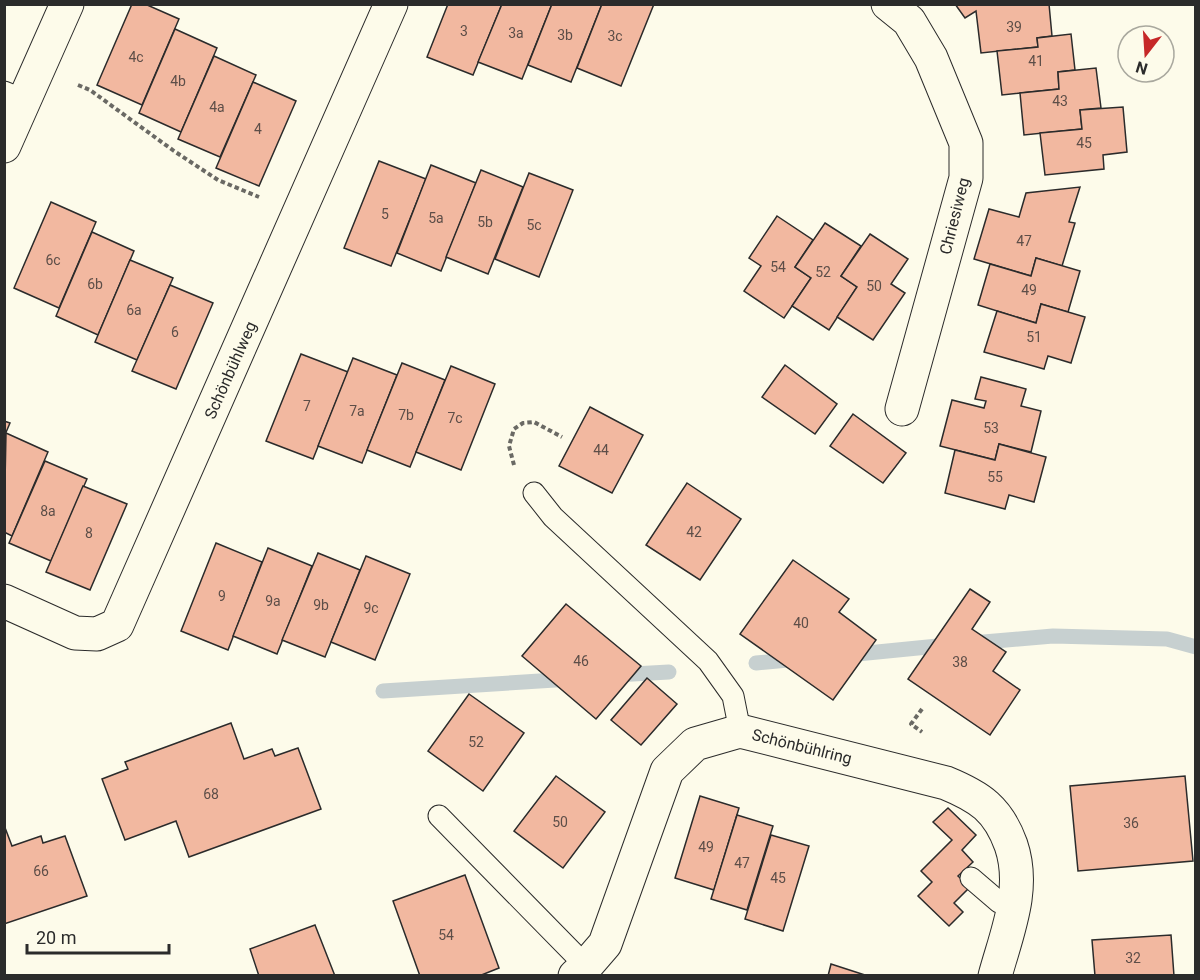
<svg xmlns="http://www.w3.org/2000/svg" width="1200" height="980" viewBox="0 0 1200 980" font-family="Roboto,sans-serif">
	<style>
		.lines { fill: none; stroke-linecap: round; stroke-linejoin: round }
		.stream { stroke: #c7d0d0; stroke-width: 15 }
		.building { fill: #f2b8a0; stroke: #2b2b2b; stroke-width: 1.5 }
		.service-casing { stroke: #2b2b2b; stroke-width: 23 }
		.minor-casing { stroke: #2b2b2b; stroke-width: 35 }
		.path { stroke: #6a6964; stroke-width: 4; stroke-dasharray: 4.5 3; stroke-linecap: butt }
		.service { stroke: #fdfbea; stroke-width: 21 }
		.minor { stroke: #fdfbea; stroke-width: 33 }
		.labels { text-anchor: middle; stroke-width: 4.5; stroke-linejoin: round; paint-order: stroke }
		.number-label { font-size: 14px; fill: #5d4e48 }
		.street-label { font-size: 16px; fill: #2b2b2b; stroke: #fdfbea }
	</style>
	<rect width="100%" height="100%" fill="#fdfbea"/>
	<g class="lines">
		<g class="stream">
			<path d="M972,643l81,-7 114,3 29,8"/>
			<path d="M847,655l101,-10"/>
			<path d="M756,663l43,-4"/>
			<path d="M615,675l54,-3"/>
			<path d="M383,691l188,-12"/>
		</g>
	</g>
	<g class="building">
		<path d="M132,4h13l34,15 -37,86 -45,-20z"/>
		<path d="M448,4h54l-29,71 -46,-18z"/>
		<path d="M502,4h50l-30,75 -44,-17z"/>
		<path d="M552,4h50l-31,78 -43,-17z"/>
		<path d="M602,4h52l-33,82 -44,-18z"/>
		<path d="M955,4h94l3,32 -15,2 1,9 -57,6 -5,-42 -11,7z"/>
		<path d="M175,29l42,19 -36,84 -42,-19z"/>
		<path d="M1071,34l4,36 -17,2 1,17 -57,6 -5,-44 41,-4 -1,-9z"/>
		<path d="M214,56l42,19 -36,82 -42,-18z"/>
		<path d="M1096,68l5,40 -21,2 2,19 -58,6 -4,-42 39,-4 -1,-17z"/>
		<path d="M253,82l43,19 -37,85 -43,-18z"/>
		<path d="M1123,107l4,45 -24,3 1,14 -59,6 -5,-42 42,-4 -2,-19z"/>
		<path d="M379,161l47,18 -35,87 -47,-18z"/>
		<path d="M431,165l45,18 -35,88 -44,-18z"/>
		<path d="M481,170l42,17 -35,87 -42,-17z"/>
		<path d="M529,173l44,17 -34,87 -44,-18z"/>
		<path d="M1080,187l-11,35 6,1 -13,43 -26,-8 -5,18 -57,-17 15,-50 30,8 7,-24z"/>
		<path d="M51,202l45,20 -37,86 -45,-20z"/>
		<path d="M777,216l36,24 -18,27 16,11 -27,40 -40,-27 17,-25 -12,-8z"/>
		<path d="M825,223l36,23 -20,30 16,11 -28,43 -37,-24 19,-28 -16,-11z"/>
		<path d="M92,232l42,19 -36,84 -42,-19z"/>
		<path d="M870,234l38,25 -17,25 14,9 -32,47 -36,-23 20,-30 -16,-11z"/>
		<path d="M1036,258l44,13 -12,41 -27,-8 -5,19 -58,-18 12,-41 41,12z"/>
		<path d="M130,260l43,18 -36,82 -42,-18z"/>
		<path d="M170,285l43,18 -37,86 -44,-18z"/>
		<path d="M1041,304l44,13 -14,46 -23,-7 -4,13 -60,-17 13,-41 39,12z"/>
		<path d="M301,354l47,18 -35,87 -47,-18z"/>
		<path d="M353,358l44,17 -35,88 -44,-17z"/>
		<path d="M402,363l43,17 -35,87 -43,-17z"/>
		<path d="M785,365l52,39 -22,30 -53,-37z"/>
		<path d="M451,366l44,18 -34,86 -45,-18z"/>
		<path d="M981,377l45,12 -5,17 20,5 -10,41 -32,-8 -4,16 -55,-14 12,-46 32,8 2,-7 -11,-2z"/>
		<path d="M590,407l53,28 -31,58 -53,-27z"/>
		<path d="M853,414l53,39 -23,30 -53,-37z"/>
		<path d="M4,421l6,2 -6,14z"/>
		<path d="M6,433l42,19 -36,84 -8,-4z"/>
		<path d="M999,444l47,13 -12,45 -25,-7 -4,14 -60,-16 10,-43 40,10z"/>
		<path d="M45,461l42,18 -36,82 -42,-18z"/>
		<path d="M687,483l54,36 -41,61 -54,-35z"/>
		<path d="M83,486l44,18 -37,86 -44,-18z"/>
		<path d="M216,543l46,19 -34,88 -47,-19z"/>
		<path d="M268,548l44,18 -35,88 -44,-18z"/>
		<path d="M318,553l42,17 -35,87 -43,-17z"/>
		<path d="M366,556l44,18 -35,86 -44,-18z"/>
		<path d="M793,560l56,39 -10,13 37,28 -43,60 -93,-66z"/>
		<path d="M970,589l20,13 -18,27 34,23 -13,19 27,19 -30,45 -82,-56z"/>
		<path d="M566,604l75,62 -45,53 -74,-63z"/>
		<path d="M647,678l30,26 -36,41 -30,-25z"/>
		<path d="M469,694l55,39 -41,58 -55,-40z"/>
		<path d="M231,723l13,36 28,-10 3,7 23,-8 23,61 -132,48 -13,-36 -51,19 -23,-61 26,-10 -3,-7z"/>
		<path d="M556,776l49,36 -42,56 -49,-37z"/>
		<path d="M1185,776l8,85 -115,10 -8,-85z"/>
		<path d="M700,796l39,12 -25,82 -39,-12z"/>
		<path d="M948,808l28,27 -14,15 11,12 -15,14 12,11 -16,16 9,9 -14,14 -31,-30 14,-14 -11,-11 31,-31 -19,-18z"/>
		<path d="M737,815l36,11 -26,84 -36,-11z"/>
		<path d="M4,825l8,21 29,-10 2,7 22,-7 22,60 -83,28z"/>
		<path d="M771,835l38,11 -26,85 -38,-12z"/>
		<path d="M465,875l34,93 -20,8h-59l-27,-75z"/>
		<path d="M315,925l20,51h-76l-9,-27z"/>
		<path d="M1171,935l3,41h-79l-3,-36z"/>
		<path d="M831,964l37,12h-40z"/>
	</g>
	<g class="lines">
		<defs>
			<g id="service">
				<path d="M4,92l20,8"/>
				<path d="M534,493l19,24 155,144 25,35 7,35"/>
				<path d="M439,816l147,150"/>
				<path d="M971,878l28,24 15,4"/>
			</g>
			<g id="minor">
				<path d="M888,4l21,17 22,37 35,85v35l-64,231"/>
				<path d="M4,146l63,-142"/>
				<path d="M4,601l71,32 22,1 20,-9 274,-621"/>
				<path d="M575,976l11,-10 19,-22 62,-173 28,-27 45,-13 206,52c34,14 52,26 65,62 15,44 -4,87 -16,131"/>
			</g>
		</defs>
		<use href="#service" class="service-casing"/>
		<use href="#minor" class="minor-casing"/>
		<g class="path">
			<path d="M78,85l12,5 84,61 44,29 41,17"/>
			<path d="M514,465l-5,-19 5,-17 9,-6 11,-1 28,15"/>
			<path d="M922,709l-11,15 11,8"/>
		</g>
		<use href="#service" class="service"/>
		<use href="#minor" class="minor"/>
	</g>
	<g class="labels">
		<g class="number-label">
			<text x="1014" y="32">39</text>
			<text x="464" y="36">3</text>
			<text x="516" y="38">3a</text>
			<text x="565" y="40">3b</text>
			<text x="615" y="41">3c</text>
			<text x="136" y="62">4c</text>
			<text x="1036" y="66">41</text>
			<text x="178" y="86">4b</text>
			<text x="1060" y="106">43</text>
			<text x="217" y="112">4a</text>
			<text x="258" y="134">4</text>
			<text x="1084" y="148">45</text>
			<text x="385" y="219">5</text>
			<text x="436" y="223">5a</text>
			<text x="485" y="227">5b</text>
			<text x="534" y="230">5c</text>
			<text x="1024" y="246">47</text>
			<text x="53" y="265">6c</text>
			<text x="778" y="272">54</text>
			<text x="823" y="277">52</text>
			<text x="95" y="289">6b</text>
			<text x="874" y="291">50</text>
			<text x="1029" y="295">49</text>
			<text x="134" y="315">6a</text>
			<text x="175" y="337">6</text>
			<text x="1034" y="342">51</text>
			<text x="307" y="411">7</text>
			<text x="357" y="416">7a</text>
			<text x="406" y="420">7b</text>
			<text x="455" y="423">7c</text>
			<text x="991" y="433">53</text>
			<text x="601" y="455">44</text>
			<text x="995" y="482">55</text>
			<text x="48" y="516">8a</text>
			<text x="694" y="537">42</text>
			<text x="89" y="538">8</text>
			<text x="222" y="601">9</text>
			<text x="273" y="606">9a</text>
			<text x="321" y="610">9b</text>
			<text x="371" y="613">9c</text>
			<text x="801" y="628">40</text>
			<text x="581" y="666">46</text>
			<text x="960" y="667">38</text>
			<text x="476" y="747">52</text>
			<text x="211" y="799">68</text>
			<text x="560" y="827">50</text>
			<text x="1131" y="828">36</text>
			<text x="706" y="852">49</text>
			<text x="742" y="868">47</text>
			<text x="41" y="876">66</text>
			<text x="778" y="883">45</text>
			<text x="446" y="940">54</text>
			<text x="1133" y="963">32</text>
		</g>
		<g class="street-label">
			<text transform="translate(954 216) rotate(-76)" y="6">Chriesiweg</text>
			<text transform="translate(230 370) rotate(-66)" y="6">Schönbühlweg</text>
			<text transform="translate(802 746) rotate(14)" y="6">Schönbühlring</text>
		</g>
	</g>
	<rect width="1200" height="980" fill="none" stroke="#2b2b2b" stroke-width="12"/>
	<g transform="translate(1146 54) rotate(197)"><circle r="28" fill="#fdfbea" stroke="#a9a89e" stroke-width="1.5"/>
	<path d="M0-4.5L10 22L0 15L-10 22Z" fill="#c62828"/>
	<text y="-9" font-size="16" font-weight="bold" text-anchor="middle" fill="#2b2b2b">N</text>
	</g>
	<path d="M27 944v9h142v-9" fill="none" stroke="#2b2b2b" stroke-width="3"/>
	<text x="36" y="944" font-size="18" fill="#2b2b2b" stroke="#fdfbea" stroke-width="4.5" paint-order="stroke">20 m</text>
</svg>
